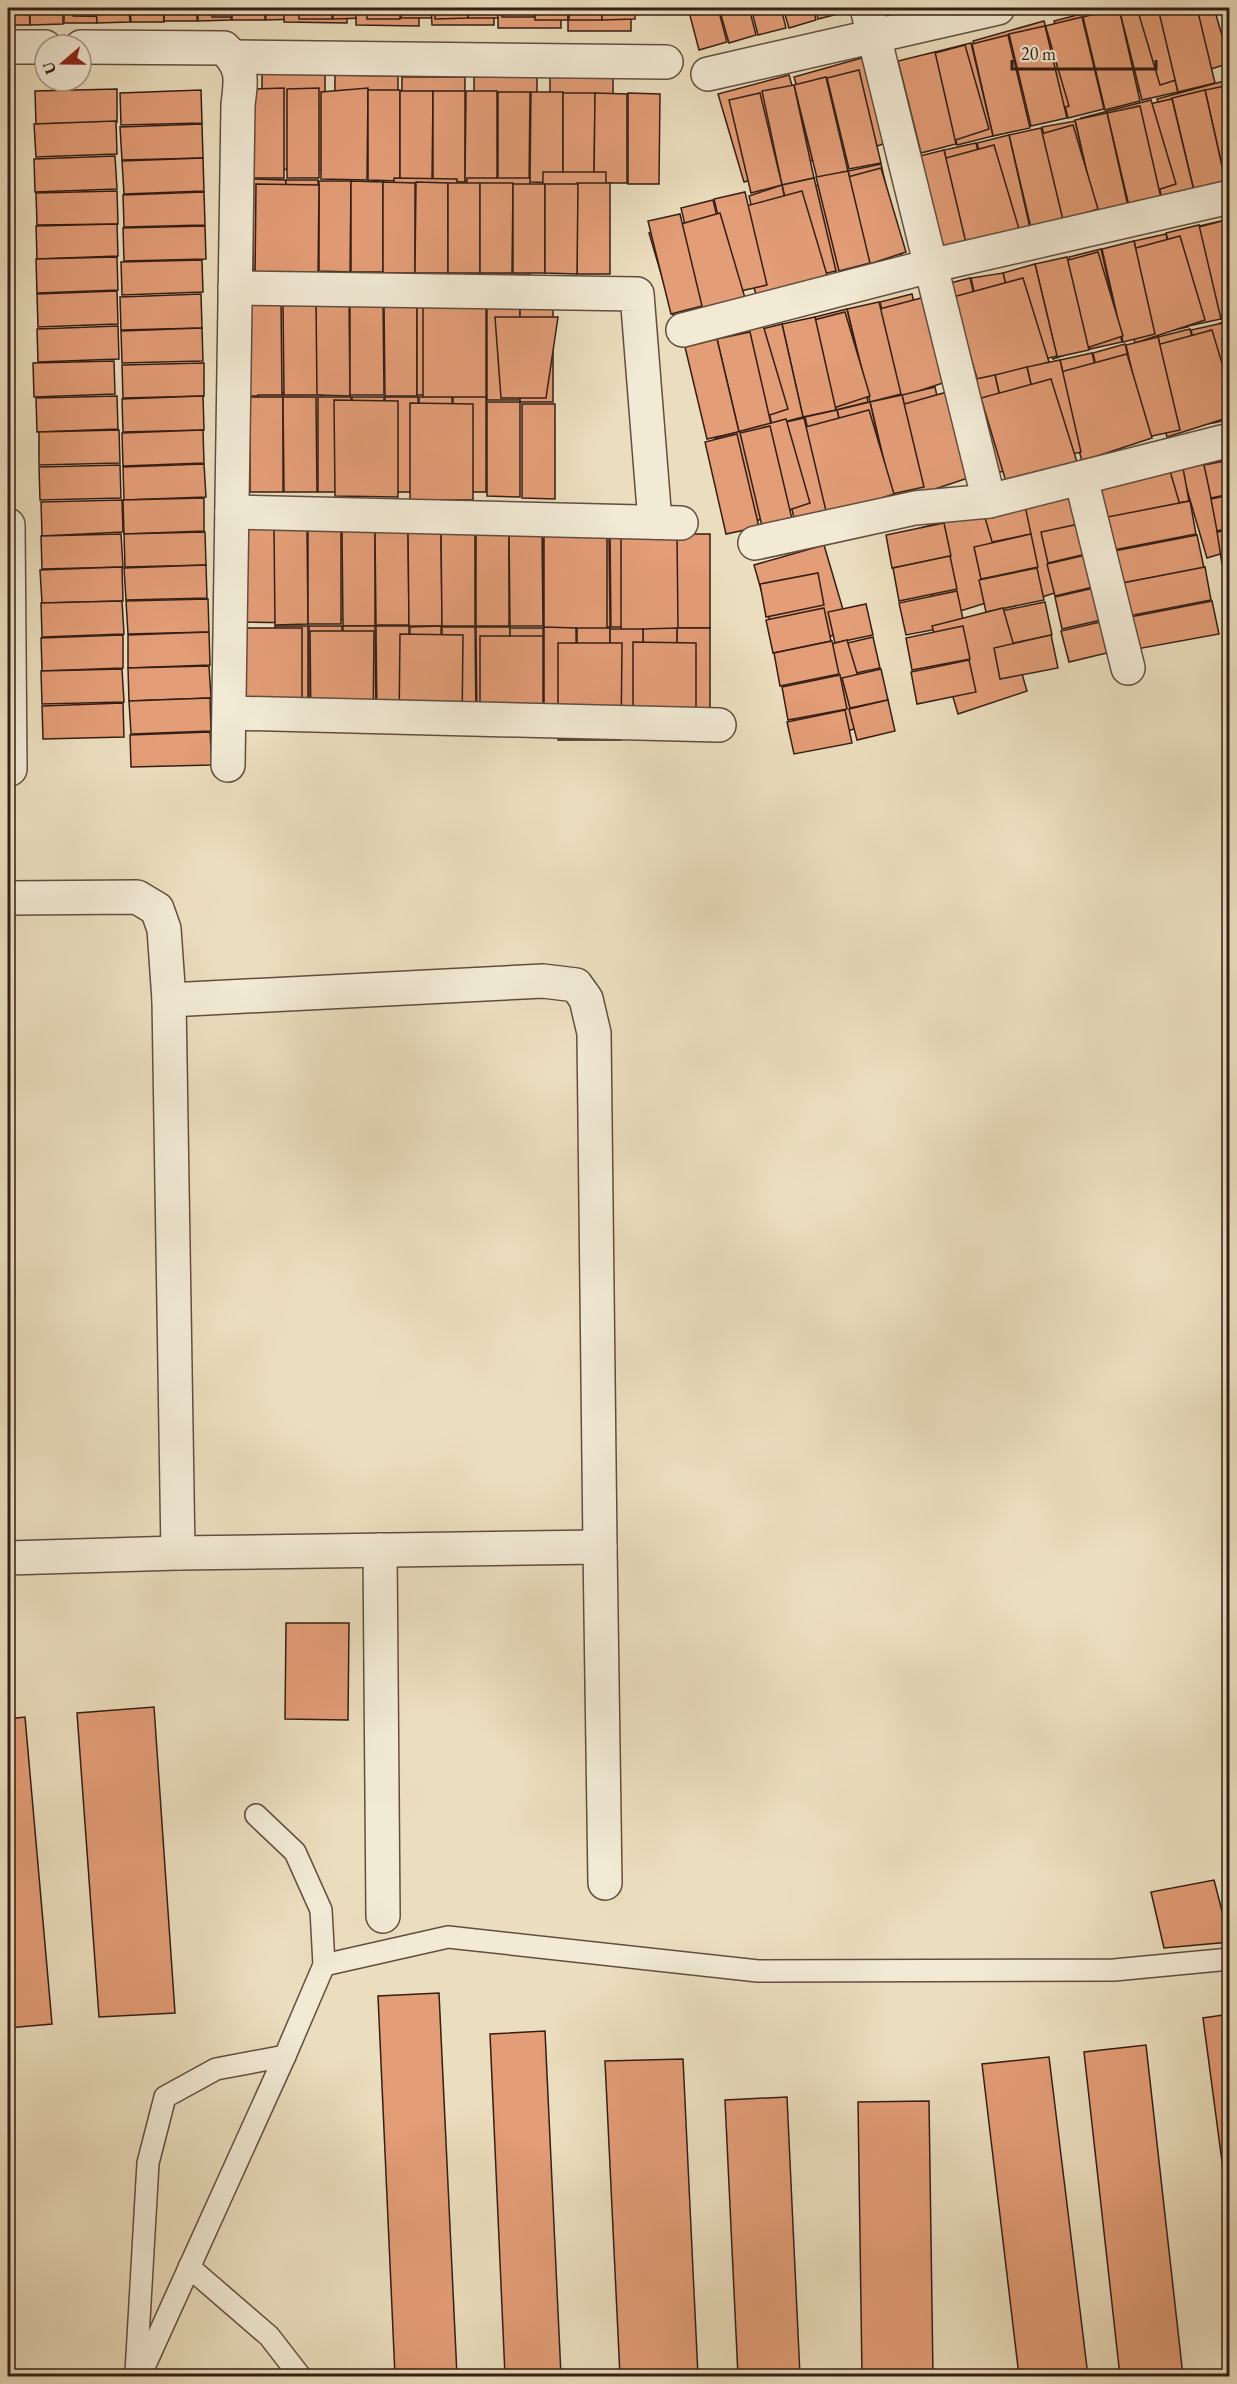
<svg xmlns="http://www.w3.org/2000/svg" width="1237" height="2384" viewBox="0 0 1237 2384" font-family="'EB Garamond',serif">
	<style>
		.building { fill: #e39d77; stroke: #341e15; stroke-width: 1.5 }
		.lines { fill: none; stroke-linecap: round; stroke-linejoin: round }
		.service-casing { stroke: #624e3f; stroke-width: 24 }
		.minor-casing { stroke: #624e3f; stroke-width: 36 }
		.service { stroke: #f2ead5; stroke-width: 21 }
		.minor { stroke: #f2ead5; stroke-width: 33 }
	</style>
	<rect width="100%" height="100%" fill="#ebdebe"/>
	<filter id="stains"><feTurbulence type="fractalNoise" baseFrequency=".00333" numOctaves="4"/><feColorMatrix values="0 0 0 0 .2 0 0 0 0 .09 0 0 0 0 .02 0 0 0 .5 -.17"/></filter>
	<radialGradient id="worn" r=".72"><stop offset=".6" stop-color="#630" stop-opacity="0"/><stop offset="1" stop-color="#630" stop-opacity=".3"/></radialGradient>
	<g class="building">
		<path d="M8,8h21l1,17h-22z"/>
		<rect x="8" y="8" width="49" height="6"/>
		<path d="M30,8h33v16l-33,1z"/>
		<rect x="64" y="8" width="33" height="15"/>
		<path d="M73,8h63v9l-63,-1z"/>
		<path d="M96,8h33l1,14 -33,1z"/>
		<path d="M130,8h33l1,14h-33z"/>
		<rect x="144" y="8" width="63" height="4"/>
		<rect x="164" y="8" width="33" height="13"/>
		<path d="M198,8h33v12l-33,1z"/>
		<rect x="212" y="8" width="63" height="9"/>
		<rect x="232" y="8" width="33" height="12"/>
		<path d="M265,8h33v11l-32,1z"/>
		<path d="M284,8h63v15l-63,-1z"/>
		<rect x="299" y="8" width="33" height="11"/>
		<path d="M333,8h33v10l-33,1z"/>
		<path d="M356,8h63v18l-63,-1z"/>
		<rect x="367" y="8" width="33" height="11"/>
		<rect x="401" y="8" width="33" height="10"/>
		<path d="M431,8h63v17h-62z"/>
		<path d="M435,8h33v10l-33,1z"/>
		<rect x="468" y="8" width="33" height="10"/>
		<rect x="498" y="8" width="63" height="20"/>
		<path d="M502,8h32l1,9h-33z"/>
		<rect x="535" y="8" width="33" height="12"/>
		<rect x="568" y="8" width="63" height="23"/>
		<rect x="569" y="8" width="33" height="12"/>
		<path d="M602,8h33v11l-33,1z"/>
		<path d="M688,8h30l9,34 -28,8z"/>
		<path d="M719,8h30l7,27 -27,8z"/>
		<path d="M751,8h30l5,20 -28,7z"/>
		<path d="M783,8h30l3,12 -27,8z"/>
		<path d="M815,8h29l2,4 -28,7z"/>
		<path d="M887,8h53l-46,24z"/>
		<path d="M1104,8h22l24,79 -70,22 -26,-88z"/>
		<path d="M1119,8l21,93 -35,9 -22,-93z"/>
		<path d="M1119,8h39l20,84 -36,8z"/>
		<path d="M1137,8h77l16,55 -70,22z"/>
		<path d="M1158,8h39l18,75 -37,9z"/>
		<path d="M1082,17l22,92 -36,9 -23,-92z"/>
		<path d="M1044,21l25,85 -70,23 -26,-88z"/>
		<path d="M1045,26l22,92 -36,8 -22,-92z"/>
		<path d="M1008,35l22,93 -37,8 -21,-92z"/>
		<path d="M971,43l22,93 -36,9 -22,-93z"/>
		<path d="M965,45l24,84 -70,23 -25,-88z"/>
		<path d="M935,52l21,92 -35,9 -23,-92z"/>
		<path d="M865,57l24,85 -69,23 -26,-88z"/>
		<path d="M859,70l22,93 -32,6 -22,-91z"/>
		<path d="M262,73l63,1v96l-63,-1z"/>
		<path d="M550,74l63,1v95h-63z"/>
		<path d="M335,75l63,1v96l-64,-1z"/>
		<path d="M789,75l24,85 -69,22 -26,-88z"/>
		<path d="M402,77h63l-1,96 -63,-1z"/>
		<rect x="474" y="77" width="63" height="96"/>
		<path d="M826,77l22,94 -31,7 -23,-93z"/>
		<path d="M1228,80l2,92 -47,16 -26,-89z"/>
		<path d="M794,85l20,93 -32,7 -20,-94z"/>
		<path d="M1230,85v98l-4,1 -21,-94z"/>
		<path d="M284,88v90h-32v-89z"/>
		<path d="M319,88v90h-32v-89z"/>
		<path d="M368,88l-1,92 -46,-1v-87z"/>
		<path d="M117,89v33l-81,2 -1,-33z"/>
		<path d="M201,90l1,33 -81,2 -1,-32z"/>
		<path d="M368,90h32v91l-32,-1z"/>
		<path d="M1205,90l21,94 -32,7 -22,-93z"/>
		<path d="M400,91h33l-1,90h-32z"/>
		<path d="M433,91h32v91l-32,-1z"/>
		<path d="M466,91h31v91l-32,-1z"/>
		<path d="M498,92h32l-1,90h-31z"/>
		<path d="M531,92h32v91l-33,-1z"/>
		<path d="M563,93h32l-1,90h-31z"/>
		<path d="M595,93l32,1v89h-33z"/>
		<path d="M628,93l32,1 -1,90h-31z"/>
		<path d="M760,93l22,92 -31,8 -22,-93z"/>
		<path d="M1172,99l22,92 -32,8 -22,-93z"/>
		<path d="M1151,100l25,84 -69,22 -26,-88z"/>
		<path d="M1140,106l21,92 -32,8 -22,-93z"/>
		<path d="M1107,113l21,93 -32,7 -21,-93z"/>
		<path d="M116,121l1,33 -81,3 -2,-33z"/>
		<path d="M1075,121l21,92 -32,8 -22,-94z"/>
		<path d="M202,124l1,34 -81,2 -2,-33z"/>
		<path d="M1073,125l25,84 -70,23 -26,-87z"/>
		<path d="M1041,128l22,92 -32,8 -22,-93z"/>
		<path d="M1009,135l21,93 -32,7 -21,-92z"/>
		<path d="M976,143l22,92 -32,8 -22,-93z"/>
		<path d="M994,145l25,84 -70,23 -25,-88z"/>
		<path d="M944,150l22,93 -32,7 -22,-92z"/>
		<path d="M115,156l2,33 -82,3 -1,-33z"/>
		<path d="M203,158l1,33 -80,3 -2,-33z"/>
		<path d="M881,164l21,93 -31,8 -23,-94z"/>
		<path d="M881,168l25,84 -70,23 -25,-88z"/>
		<path d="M848,171l22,92 -31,8 -23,-94z"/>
		<path d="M543,172h63l-1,97 -63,-1z"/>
		<path d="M394,178l63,1 -1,96 -63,-1z"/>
		<path d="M467,178h63v97l-64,-1z"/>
		<path d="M814,178l22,93 -31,7 -23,-93z"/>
		<path d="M253,179l33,1 -1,90h-32z"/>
		<rect x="286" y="180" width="32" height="91"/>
		<path d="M319,181h32l-1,91 -31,-1z"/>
		<path d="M351,181l32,1v90h-32z"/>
		<path d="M383,182l32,1v90h-32z"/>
		<path d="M416,182l32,1v90h-33z"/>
		<rect x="448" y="183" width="32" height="90"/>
		<path d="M480,183h33l-1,90h-32z"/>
		<rect x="577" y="183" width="33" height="91"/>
		<path d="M256,184l63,1 -1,96h-63z"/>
		<rect x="513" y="184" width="32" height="89"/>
		<path d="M545,184h33l-1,90 -32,-1z"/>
		<path d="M782,185l19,95 -31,8 -21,-92z"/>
		<path d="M117,191l1,33 -81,1 -1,-32z"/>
		<path d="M802,191l25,84 -70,23 -26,-88z"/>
		<path d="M204,192l1,33 -81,2 -1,-32z"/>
		<path d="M745,192l22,93 -31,7 -22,-93z"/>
		<path d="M713,200l22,93 -32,8 -22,-93z"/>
		<path d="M720,213l25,85 -70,23 -26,-88z"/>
		<path d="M680,214l22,92 -31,8 -23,-93z"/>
		<path d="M1230,219v98l-9,2 -22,-93z"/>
		<path d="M1230,219v94l-13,4 -26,-88z"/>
		<path d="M117,224l1,32 -81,3 -1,-33z"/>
		<path d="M1199,225l22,94 -33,7 -22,-93z"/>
		<path d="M205,226l1,33 -82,2 -1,-33z"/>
		<path d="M1166,234l22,93 -32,7 -22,-93z"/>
		<path d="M1180,236l25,84 -70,23 -25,-88z"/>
		<path d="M1134,241l21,93 -32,8 -21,-93z"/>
		<path d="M1101,249l21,93 -32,7 -21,-92z"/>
		<path d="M1098,252l25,84 -70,23 -25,-88z"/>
		<path d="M117,257l1,33 -81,3 -1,-34z"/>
		<path d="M1067,257l22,93 -32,7 -22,-93z"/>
		<path d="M202,260l1,32 -81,3 -1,-33z"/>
		<path d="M1035,264l22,92 -32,8 -22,-91z"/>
		<path d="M1003,273l22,91 -33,7 -21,-93z"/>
		<path d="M970,278l22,93 -32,8 -22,-93z"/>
		<path d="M1023,278l26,84 -70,23 -26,-88z"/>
		<path d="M117,291l1,33 -80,3 -1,-33z"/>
		<path d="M201,294l1,34 -81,2 -1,-33z"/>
		<path d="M912,294l22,93 -32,8 -22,-93z"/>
		<path d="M261,297l63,1v95h-64z"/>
		<path d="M925,297l24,84 -70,23 -26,-88z"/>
		<path d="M316,300h33l1,96 -34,-1z"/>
		<path d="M350,300h33l1,95h-34z"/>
		<path d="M417,300v96h-32l-1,-95z"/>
		<rect x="417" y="300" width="33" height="95"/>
		<path d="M452,300h32l1,95h-33z"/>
		<path d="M248,301h33l1,95h-33z"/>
		<path d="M283,301h33l1,95h-33z"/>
		<path d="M879,302l22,92 -31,8 -23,-93z"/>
		<rect x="487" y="305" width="33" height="95"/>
		<rect x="423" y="306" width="63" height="96"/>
		<rect x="520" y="306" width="33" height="96"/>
		<path d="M847,309l21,93 -32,8 -21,-93z"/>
		<path d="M845,312l25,84 -70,23 -25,-89z"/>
		<path d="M495,317h63l-12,81h-45z"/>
		<path d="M815,317l21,93 -33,7 -21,-93z"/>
		<path d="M1230,321v26l-6,-24z"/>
		<path d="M1230,321v34l-10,-32z"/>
		<path d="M1223,323l7,28v68l-17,4 -22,-93z"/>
		<path d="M782,324l21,93 -31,8 -22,-93z"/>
		<path d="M763,325l25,84 -70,23 -25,-88z"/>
		<path d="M118,326l1,33 -81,3 -1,-33z"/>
		<path d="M202,328l1,33 -81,2 -1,-32z"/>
		<path d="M1190,329l22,94 -32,7 -22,-93z"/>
		<path d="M1212,330l18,60v27l-63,20 -25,-88z"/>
		<path d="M750,332l21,92 -32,8 -22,-93z"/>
		<path d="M1158,337l22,93 -33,7 -21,-92z"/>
		<path d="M717,339l22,93 -32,7 -22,-92z"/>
		<path d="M1125,344l22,94 -33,7 -21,-92z"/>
		<path d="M1092,353l22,92 -32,8 -22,-93z"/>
		<path d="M1127,354l25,84 -70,23 -25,-88z"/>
		<path d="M1060,360l21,92 -32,8 -22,-93z"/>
		<path d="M114,361l1,33 -81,3 -1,-34z"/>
		<path d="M204,363v33l-81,2 -1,-33z"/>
		<path d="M1027,367l21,93 -32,7 -21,-92z"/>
		<path d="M995,375l21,93 -32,8 -22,-94z"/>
		<path d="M1051,379l26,83 -70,23 -26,-87z"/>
		<path d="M935,387l21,93 -32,7 -22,-92z"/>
		<path d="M947,392l24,85 -69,23 -26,-88z"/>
		<path d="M258,395h64v96h-63z"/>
		<path d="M902,395l22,92 -32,7 -22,-92z"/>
		<path d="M117,396l1,33 -81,3 -1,-34z"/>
		<path d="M203,396l1,34 -81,2 -1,-33z"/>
		<rect x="250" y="397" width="33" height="95"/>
		<path d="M283,397h33l1,95h-33z"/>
		<rect x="318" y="397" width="33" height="95"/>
		<path d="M352,397h32l1,95h-33z"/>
		<path d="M385,397h33l1,95h-33z"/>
		<path d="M419,397h33l1,95h-33z"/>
		<path d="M453,397h33v95h-32z"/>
		<path d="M334,400l64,1v96l-63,-1z"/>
		<path d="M487,402h33v95l-33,-1z"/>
		<path d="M870,402l21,93 -32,7 -22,-92z"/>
		<path d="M410,403l63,1v96h-63z"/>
		<path d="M522,404h33v95l-33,-1z"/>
		<path d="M837,410l21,93 -31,8 -22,-94z"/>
		<path d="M869,410l25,84 -70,23 -26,-88z"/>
		<path d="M804,418l22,93 -32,7 -22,-93z"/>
		<path d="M786,419l24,84 -69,23 -26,-88z"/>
		<path d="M770,426l22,93 -30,7 -22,-93z"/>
		<path d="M119,430l1,33 -81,2v-33z"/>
		<path d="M203,430l1,33 -81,3 -1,-33z"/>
		<path d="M737,434l22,93 -33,7 -21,-92z"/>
		<path d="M1230,457v94l-23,7 -26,-89z"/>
		<path d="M1230,460v34l-19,4 -7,-33z"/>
		<path d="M204,464l2,33 -82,3 -1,-33z"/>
		<path d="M120,465l1,33 -81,2 -1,-33z"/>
		<path d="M1183,468l6,33 -92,17 -7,-32z"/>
		<path d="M1170,471l25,85 -70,23 -26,-89z"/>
		<path d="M1071,492l8,32 -38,8 -7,-31z"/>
		<path d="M1230,495v33l-13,3 -6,-32z"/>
		<path d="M1069,496l25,84 -70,23 -25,-88z"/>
		<path d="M204,498v33l-80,3 -1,-34z"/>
		<path d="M122,500l1,32 -81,4 -1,-34z"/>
		<path d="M1024,501l7,33 -59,12 -6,-32z"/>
		<path d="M1190,501l6,33 -93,18 -6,-33z"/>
		<path d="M983,511l25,85 -70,22 -25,-88z"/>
		<path d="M944,523l7,33 -59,12 -6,-33z"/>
		<path d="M313,524h63v96l-63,-1z"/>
		<path d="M1079,524l7,30 -38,9 -7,-31z"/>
		<path d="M242,526h63l-1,97 -63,-1z"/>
		<rect x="390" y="526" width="63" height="96"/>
		<path d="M468,526l63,1v96h-63z"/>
		<path d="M274,529h33l1,95 -33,1z"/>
		<rect x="308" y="529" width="33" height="95"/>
		<path d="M342,530h33v96h-32z"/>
		<path d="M375,530h33l1,95h-33z"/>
		<rect x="543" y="530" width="33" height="96"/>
		<path d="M1230,530v33l-8,1 -5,-32z"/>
		<path d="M408,531h33l1,95h-33z"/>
		<path d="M441,531h34v95h-33z"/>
		<rect x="476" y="531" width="33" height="95"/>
		<path d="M509,531h33l1,95h-33z"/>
		<path d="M205,532l1,33 -81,2 -1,-33z"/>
		<path d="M577,532h32l1,95h-33z"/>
		<path d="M610,532h33l1,95h-33z"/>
		<path d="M643,532h33l1,95h-33z"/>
		<path d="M121,534l2,33 -81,2 -1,-33z"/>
		<rect x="544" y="534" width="63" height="97"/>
		<path d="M621,534l63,1v95h-63z"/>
		<path d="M677,534h33v94h-32z"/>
		<path d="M1031,534l7,33 -57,12 -7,-32z"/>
		<path d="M1197,535l7,33 -93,17 -7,-32z"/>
		<path d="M824,545l25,85 -70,23 -25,-88z"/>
		<path d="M1086,555l7,32 -38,9 -8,-32z"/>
		<path d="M950,556l7,33 -58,12 -6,-33z"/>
		<path d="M206,565l1,33 -81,2 -2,-32z"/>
		<path d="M1230,565v32l-1,1 -6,-32z"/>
		<path d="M122,567l1,34 -81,2 -2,-33z"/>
		<path d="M1205,567l6,33 -93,18 -6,-33z"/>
		<path d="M1037,568l7,32 -58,12 -7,-32z"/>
		<path d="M818,573l6,32 -58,12 -6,-33z"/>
		<path d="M1094,588l7,32 -39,9 -7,-32z"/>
		<path d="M957,591l7,33 -58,11 -7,-32z"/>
		<path d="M208,599l1,33 -81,2 -2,-33z"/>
		<path d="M122,601l2,33 -82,3 -1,-34z"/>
		<path d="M1212,601l7,33 -93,17 -6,-32z"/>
		<path d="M1045,602l7,33 -58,12 -7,-33z"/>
		<path d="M866,604l7,31 -38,8 -7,-31z"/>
		<path d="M824,608l7,33 -58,12 -7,-33z"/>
		<path d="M1003,608l24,83 -69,23 -26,-88z"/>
		<path d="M1100,622l7,31 -38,9 -8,-31z"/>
		<path d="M275,626h33v95l-33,-1z"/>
		<rect x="309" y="626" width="33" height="95"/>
		<path d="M343,626h32l1,95h-34z"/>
		<path d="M376,626h33v96l-32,-1z"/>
		<path d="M441,626l1,95 -33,1 1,-95z"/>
		<path d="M963,626l7,33 -58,11 -6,-32z"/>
		<path d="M442,627h33l1,95h-33z"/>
		<path d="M476,627h34l-1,95h-32z"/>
		<path d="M544,627l32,1 1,95h-33z"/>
		<path d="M239,628h63v97l-63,-1z"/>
		<rect x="510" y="628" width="33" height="95"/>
		<rect x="577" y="628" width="33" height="95"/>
		<path d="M677,628h33v96h-34z"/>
		<path d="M677,628l-1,96h-33v-95z"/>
		<path d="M610,629h33v95h-32z"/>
		<path d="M310,631h64l-1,96h-62z"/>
		<path d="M209,632l1,33 -82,3v-33z"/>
		<path d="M400,634l63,1 -1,95h-63z"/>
		<path d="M123,635v33l-81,3 -1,-33z"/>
		<path d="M1051,635l7,33 -58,11 -6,-31z"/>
		<rect x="480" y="636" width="63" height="96"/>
		<path d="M873,637l7,31 -38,8 -7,-30z"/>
		<path d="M847,640l25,83 -70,23 -25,-88z"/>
		<path d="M832,641l7,33 -59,12 -6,-33z"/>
		<path d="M633,642l63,1v96l-63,-1z"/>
		<path d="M558,643h64l-1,97h-63z"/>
		<path d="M969,660l7,32 -59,12 -6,-32z"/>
		<path d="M209,666l2,32 -82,3 -1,-33z"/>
		<path d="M122,669l2,33 -82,2 -1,-33z"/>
		<path d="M881,669l7,31 -38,8 -8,-30z"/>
		<path d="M840,675l7,34 -59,11 -6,-33z"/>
		<path d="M210,698l1,33 -80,3 -2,-33z"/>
		<path d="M888,700l7,31 -38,9 -8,-31z"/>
		<path d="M123,703l1,34 -81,2 -1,-33z"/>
		<path d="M845,710l7,33 -58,11 -7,-32z"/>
		<path d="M210,732l2,33 -81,2 -1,-32z"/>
		<path d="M286,1623h63l-1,97 -63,-1z"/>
		<path d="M154,1707l21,306 -76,4 -22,-304z"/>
		<path d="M25,1717l27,307 -44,4v-309z"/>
		<path d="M1214,1880l16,62 -66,6 -13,-56z"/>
		<path d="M439,1993l18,383h-62l-17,-380z"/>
		<path d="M1230,2014v208l-27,-204z"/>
		<path d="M545,2031l16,345h-56l-15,-342z"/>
		<path d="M1146,2045l37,331h-63l-36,-324z"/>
		<path d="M1049,2057l39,319h-69l-37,-312z"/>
		<path d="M683,2059l15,317h-78l-15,-315z"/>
		<path d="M787,2097l13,279h-62l-13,-276z"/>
		<path d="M929,2101l4,275h-71l-4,-274z"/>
	</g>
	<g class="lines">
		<defs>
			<g id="service">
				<path d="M324,1965l124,-28 310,34 356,-1 116,-11"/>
				<path d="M189,2267l80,69 31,40"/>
				<path d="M136,2373l12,-210 17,-66 51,-28 69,-13"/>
				<path d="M140,2376l145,-320 39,-91 -3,-55 -26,-58 -39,-37"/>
			</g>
			<g id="minor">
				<path d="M867,8l122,493"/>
				<path d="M8,47h37"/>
				<path d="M81,47l143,1c20,20 17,31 14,57l-10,660"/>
				<path d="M233,57l433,5"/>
				<path d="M708,74l290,-66"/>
				<path d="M235,288l402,6 18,228"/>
				<path d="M683,330l247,-64 300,-69"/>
				<path d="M1081,478l47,190"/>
				<path d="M232,512l449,11"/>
				<path d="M8,525l2,244"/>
				<path d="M755,543l160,-35 74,-7 241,-61"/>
				<path d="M230,713l489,12"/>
				<path d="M8,898l129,-1 20,12 7,20 5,71 9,553"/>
				<path d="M169,1000l374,-19 33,4 10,14 8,34 6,514"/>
				<path d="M380,1550l3,366"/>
				<path d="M8,1558l170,-5 422,-6 5,336"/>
			</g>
		</defs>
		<use href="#service" class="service-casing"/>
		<use href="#minor" class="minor-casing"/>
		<use href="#service" class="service"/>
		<use href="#minor" class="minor"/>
	</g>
	<rect width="1237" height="2384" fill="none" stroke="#ebdebe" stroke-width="30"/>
	<rect x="9" y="9" width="1219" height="2366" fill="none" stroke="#341e15" stroke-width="3"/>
	<rect x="15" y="15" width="1207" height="2354" fill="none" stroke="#341e15" stroke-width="1.5"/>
	<g transform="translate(63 63) rotate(250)"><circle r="28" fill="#f2ead5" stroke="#a69888" stroke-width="1.5"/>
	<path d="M0-4.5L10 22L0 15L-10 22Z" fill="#8f2418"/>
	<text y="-9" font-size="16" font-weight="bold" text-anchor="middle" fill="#341e15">U</text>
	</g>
	<path d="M1012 60v9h144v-9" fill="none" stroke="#341e15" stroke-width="3"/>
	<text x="1021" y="60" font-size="18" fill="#341e15" stroke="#f2ead5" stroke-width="4.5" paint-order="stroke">20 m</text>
	<rect width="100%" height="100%" filter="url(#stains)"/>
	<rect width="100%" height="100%" fill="url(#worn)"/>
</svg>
